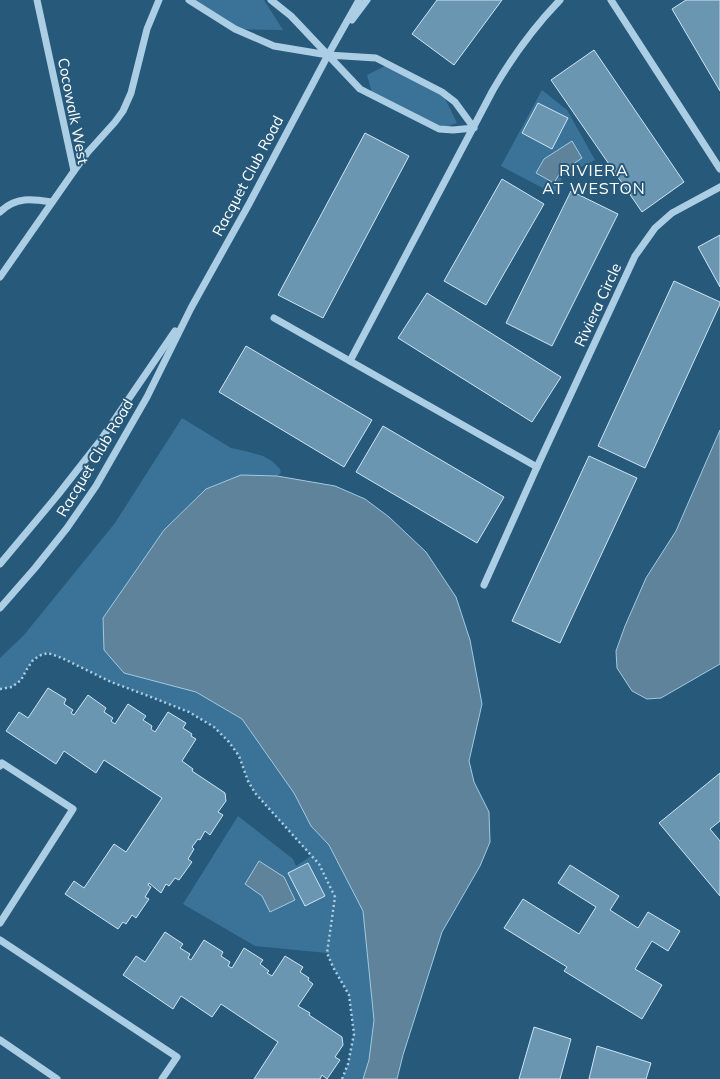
<svg xmlns="http://www.w3.org/2000/svg" width="720" height="1079" viewBox="0 0 720 1079" font-family="Mulish,sans-serif">
	<style>
		.green { fill: #3b7398 }
		.water { fill: #5f839a; stroke: #9fcae4 }
		.building { fill: #6b96b2; stroke: #cde5f3 }
		.lines { fill: none; stroke-linecap: round; stroke-linejoin: round }
		.path { stroke: #abcee4; stroke-width: 2.5; stroke-dasharray: 2 3; stroke-linecap: butt }
		.minor { stroke: #abcee4; stroke-width: 7 }
		.labels { text-anchor: middle; stroke-width: 4; stroke-linejoin: round; paint-order: stroke }
		.street-label { font-size: 15px; fill: #fff; stroke: #27597b }
		.neighbourhood-label { font-size: 16px; letter-spacing: 1px; fill: #fff; stroke: #27597b }
	</style>
	<rect width="100%" height="100%" fill="#27597b"/>
	<g class="green">
		<path d="M189,0h75l19,30 -48,-1z"/>
		<path d="M389,64l53,28 15,31 -18,6 -66,-33 -6,-21z"/>
		<path d="M542,90l25,20 28,50 -32,16 -9,18 -53,-28z"/>
		<path d="M182,418l49,30 14,3 18,5 9,5 8,8 1,4 -4,3 -36,-1 -35,14 -42,41 -38,55 -2,88 72,19 46,27 52,74 17,33 18,19 34,65 11,110 -5,40 -6,19h-21l6,-15 6,-30 -5,-39 -16,-28 -6,-14 -72,-7 -72,-42 55,-88 55,43 3,7 15,-10 -56,-63 -7,-12 -9,-25 -10,-14 -15,-15 -25,-15 -38,-15 -40,-15 -49,-24 -14,-5 -7,2 -8,5 -6,9 -6,11 -9,7 -11,2 -1,2v-33l24,-23 91,-112z"/>
	</g>
	<g class="water">
		<path d="M572,141l10,17 -22,15 -6,10 -18,-10 8,-14z"/>
		<path d="M720,430v234l-59,34 -14,1 -15,-8 -15,-23 -1,-17 9,-25 21,-48 30,-47z"/>
		<path d="M241,475l36,1 58,10 30,13 24,18 37,35 30,45 14,43 12,64 -13,57 5,21 15,30 1,30 -10,24 -38,66 -39,123 -6,24h-34l6,-19 5,-40 -11,-109 -34,-66 -18,-19 -17,-33 -52,-74 -46,-27 -72,-19 -20,-23 -1,-32 61,-88 42,-41z"/>
		<path d="M259,861l25,16 11,23 -25,12 -8,-16 -17,-12z"/>
	</g>
	<g class="building">
		<path d="M437,0h65l-48,65 -42,-31z"/>
		<path d="M686,0h34v91l-48,-82z"/>
		<path d="M594,50l90,132 -42,30 -91,-132z"/>
		<path d="M538,103l30,15 -16,31 -30,-16z"/>
		<path d="M365,133l44,23 -86,162 -45,-23z"/>
		<path d="M502,179l42,25 -58,101 -42,-24z"/>
		<path d="M571,191l47,23 -66,132 -46,-23z"/>
		<path d="M720,235v52l-22,-40z"/>
		<path d="M674,281l46,21v2l-75,164 -47,-22z"/>
		<path d="M427,293l134,84 -29,45 -134,-84z"/>
		<path d="M246,346l126,74 -28,47 -125,-75z"/>
		<path d="M383,426l121,71 -27,46 -121,-71z"/>
		<path d="M589,456l48,22 -77,165 -48,-22z"/>
		<path d="M48,688l18,11 -2,5 9,6 -2,3 3,2 14,-20 18,13 -2,4 9,6 -2,3 4,3 13,-20 18,12 -3,4 9,6 -1,3 4,3 13,-20 18,11 -3,5 9,6 -1,2 5,3 -14,22 11,8 -1,2 33,22 1,8 -8,11 5,3 -13,20 -5,-4 -5,9 -2,-1 -6,8 2,2 -6,10 4,3 -13,18 -4,-2 -6,8 -3,-2 -5,9 -12,-10 -1,2 3,2 -6,10 4,2 -13,19 -4,-3 -6,9 -3,-2 -5,7 -53,-35 9,-13 10,7 30,-44 12,8 36,-54 -58,-38 -8,13 -32,-22 -8,13 -50,-33 13,-19 9,6z"/>
		<path d="M720,773v48l-10,8 10,12v55l-61,-73z"/>
		<path d="M308,863l17,33 -20,10 -17,-33z"/>
		<path d="M570,865l49,31 -9,14 28,18 10,-16 32,19 -12,20 -16,-10 -17,28 27,16 -20,34 -78,-48 3,-4 -63,-39 19,-29 56,35 17,-27 -38,-24z"/>
		<path d="M165,932l18,12 -3,4 10,6 -2,4 3,2 13,-20 19,12 -2,4 9,6 -2,4 4,2 12,-20 19,12 -3,4 9,7 -2,2 5,3 13,-20 18,11 -3,5 9,6 -1,2 5,4 -15,22 12,7 -1,2 33,22 1,8 -8,12 5,3 -13,19 -5,-4 -2,4h-66l24,-37 -57,-38 -9,13 -31,-21 -8,13 -50,-34 13,-19 9,6z"/>
		<path d="M534,1027l37,12 -11,40h-41z"/>
		<path d="M597,1046l54,17 -5,16h-57z"/>
	</g>
	<g class="lines">
		<path class="path" d="M0,689l12,-2 9,-7 6,-11 6,-9 8,-5 7,-2 14,5 49,24 40,15 38,15 25,15 15,15 10,14 9,25 7,12 64,71 16,33 -8,56 6,14 16,28 5,39 -6,30 -6,15"/>
		<g class="minor">
			<path d="M189,0l46,29 39,17 54,9 48,3 66,34 13,10 19,26 -21,2 -14,-1 -79,-40 -69,-73 -20,-16"/>
			<path d="M611,0l109,169"/>
			<path d="M352,20l15,-20"/>
			<path d="M74,171l14,-19 27,-30 8,-11 8,-18 16,-64 12,-29"/>
			<path d="M0,212c16,-16 33,-13 52,-10"/>
			<path d="M0,277l74,-106 -37,-171"/>
			<path d="M274,318l263,149"/>
			<path d="M350,361l143,-271c19,-33 41,-63 67,-90"/>
			<path d="M0,564l57,-68 43,-55 75,-110"/>
			<path d="M484,585l53,-118 98,-211 20,-28 17,-15 48,-26"/>
			<path d="M0,608l35,-40 32,-40 29,-42 51,-89 44,-89 58,-104 79,-149 31,-55"/>
			<path d="M0,766l2,-3 71,46 -73,114"/>
			<path d="M0,940l177,117 -15,22"/>
			<path d="M0,1040l57,39"/>
		</g>
	</g>
	<g class="labels">
		<g class="street-label">
			<text transform="translate(73 111) rotate(79)" y="5">Cocowalk West</text>
			<text transform="translate(248 176) rotate(-62)" y="5">Racquet Club Road</text>
			<text transform="translate(598 305) rotate(-65)" y="5">Riviera Circle</text>
			<text transform="translate(95 458) rotate(-59)" y="5">Racquet Club Road</text>
		</g>
		<g class="neighbourhood-label">
			<text x="594" y="176">RIVIERA<tspan x="594" dy="18">AT WESTON</tspan></text>
		</g>
	</g>
</svg>
